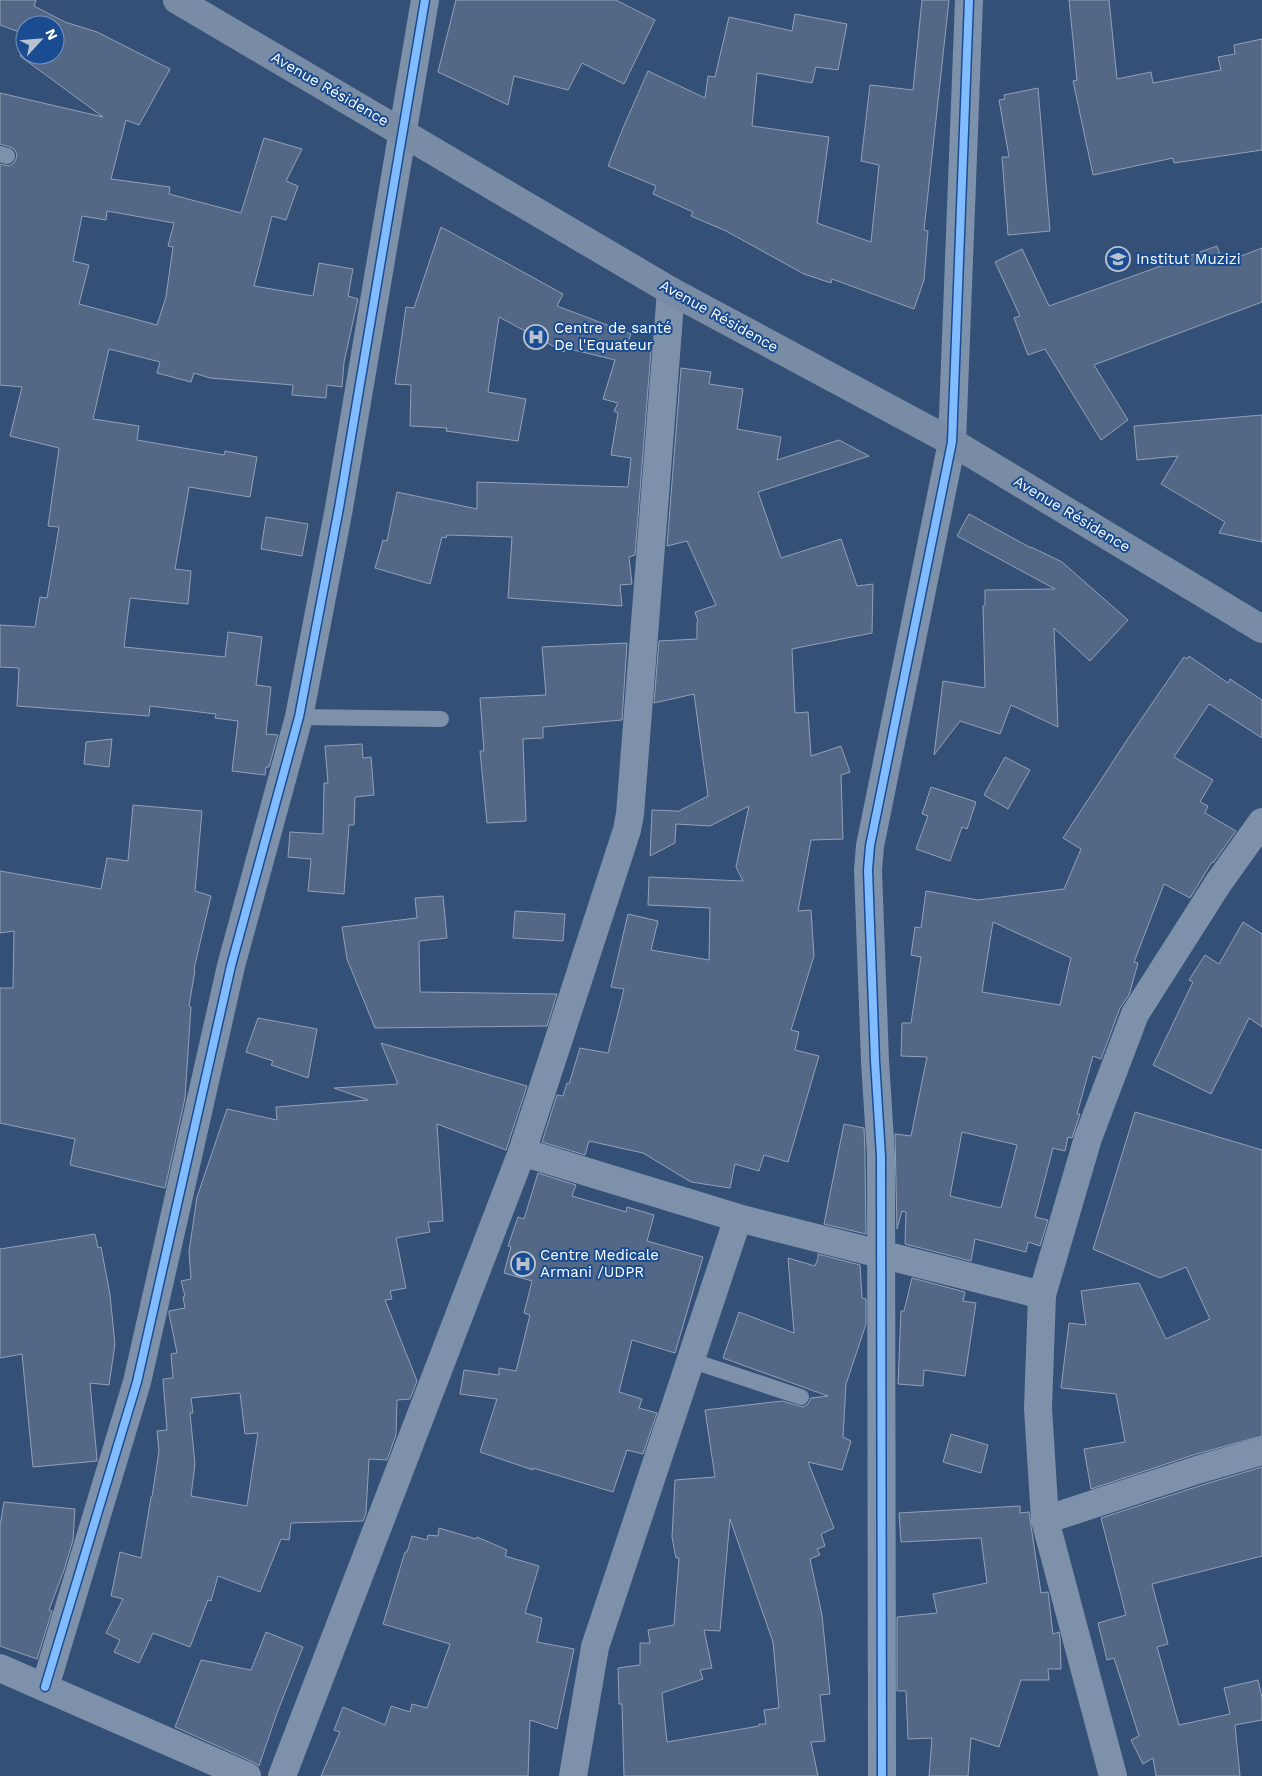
<svg xmlns="http://www.w3.org/2000/svg" width="1262" height="1776" viewBox="0 0 1262 1776" font-family="'Work Sans',sans-serif">
	<style>
		.building { fill: #526886; stroke: #92a1b8; fill-rule: evenodd }
		.lines { fill: none; stroke-linecap: round; stroke-linejoin: round }
		.lane { stroke: #7d91aa; stroke-width: 16 }
		.street { stroke: #7d91aa; stroke-width: 28 }
		.secondary { stroke: #798ca6; stroke-width: 28 }
		.cycleway-casing { stroke: #1a4c92; stroke-width: 11 }
		.cycleway { stroke: #80bcff; stroke-width: 8 }
		.labels { text-anchor: middle; stroke-width: 4; stroke-linejoin: round; paint-order: stroke }
		.street-label { font-size: 15px; fill: #fff; stroke: #1a4c92 }
		.poi-label { font-size: 15px; fill: #fff; stroke: #1a4c92; text-anchor: start }
	</style>
	<rect width="100%" height="100%" fill="#355077"/>
	<g class="building">
		<path d="M0,0h36l-2,6 31,16 32,10 73,37 -31,56 -13,-5 -15,59 59,8 -1,7 72,19 23,-75 38,11 -16,32 12,5 -12,34 -14,-4 -18,70 59,10 6,-33 34,6 -5,27 10,3 -14,63 -2,25 -15,-2 -1,13 -34,-3 1,-10 -83,-7 -16,-5 -3,9 -34,-9 3,-11 -51,-13 -16,70 46,7 -2,14 87,15 1,-4 32,6 -7,40 -61,-10 -14,82 16,2 -3,33 -58,-6 -6,49 101,10 3,-25 34,5 -6,48 15,2 -5,47 12,1 -9,32h-3l-1,8 -33,-4 6,-50 -23,-3 1,-4 -66,-8 -1,10 -132,-10 2,-38 -19,-1v-42l35,2 5,-30 7,1 12,-71 -11,-1 11,-78 -49,-12 12,-49 -22,-2v-221l9,2 5,-3 2,-4 1,-5 -3,-5 -4,-2 -10,-3v-51l103,24 -83,-61 5,-13v12h30v-30h-30v9l-25,-9zM107,211l67,12 -6,23 5,1 -7,50 -9,28 -78,-21 10,-39 -16,-4 9,-45 24,4z"/>
		<path d="M456,0h160l39,20 -31,64 -42,-21 -14,27 -54,-14 -6,29 -70,-33z"/>
		<path d="M922,0h27l-25,230 4,1 -4,49 -10,29 -82,-30 -1,4 -27,-9 -78,-43 -35,-15 2,-4 -40,-18 3,-8 -48,-20 15,-38 25,-57 57,27 3,-22 7,1 14,-60 63,14 3,-17 52,10 -9,46 -22,-3 -4,16 -55,-10 -5,53 77,11 -12,86 54,19 8,-77 -18,-4 9,-76 43,5z"/>
		<path d="M1069,0h40l8,79 34,-7 2,11 68,-13 -3,-13 17,-3 -1,-9 28,-6v111l-88,13 -1,-5 -80,17 -20,-94 4,-1z"/>
		<path d="M1038,88l12,143 -42,4 -6,-78h7l-10,-57 6,-1 -1,-4z"/>
		<path d="M441,227l122,67 -6,12 74,28 -4,11 24,5 -16,205 -6,2 3,27 -12,1 2,21 -114,-8 4,-61 -65,-2 -1,3 -4,-1 -12,47 -55,-16 8,-28 4,1 10,-49 80,17v-27l151,5 3,-29 -20,-3 7,-42 -4,-2 4,-8 -15,-4 12,-39 -49,-12 -2,4 -65,-35 -11,75 38,7 -8,42 -72,-10 1,-3 -37,-2 1,-41 -16,-1 11,-77 8,1z"/>
		<path d="M1217,246l6,17 39,-15v54l-168,63 34,55 -27,20 -56,-91 -17,6 -14,-37 6,-2 -25,-54 27,-13 27,57z"/>
		<path d="M681,368l30,4 -2,12 34,5 -6,40 44,8 -4,23 62,-20 30,16 -111,36 23,66 60,-19 16,47 16,-2 -1,49 -80,16 3,64 13,-1 3,44 30,-10 9,26 -9,3 2,64 -32,1 -13,71 13,-1 3,46 -23,74 8,2 -4,18 24,6 -31,106 -24,-7 -5,16 -24,-7 -5,24 -39,-6 -48,-29 -54,-12 -4,14 -43,-13 15,-47 6,1 4,-13 2,1 11,-36 28,5 16,-64 -13,-2 17,-73 30,7 -7,29 58,10 1,-52 -62,-3 1,-28 94,4 -7,-14 13,-61 -39,20 -34,-2 -1,19 -25,13 2,-46 25,1v1l31,-16 -14,-102 -40,9 5,-62 38,-2v-17l1,-1 -3,-9 21,-7 -29,-64 -20,5z"/>
		<path d="M1262,415v127l-43,-9 6,-11 -64,-38 17,-28 -41,4 -3,-34z"/>
		<path d="M969,514l62,34v-1l31,15 66,58 -38,41 -36,-33 4,99 -47,-22 -11,29 -40,-13 -26,34 9,-74 42,7 -2,-82 2,-1v-15l70,-1 -98,-53z"/>
		<path d="M266,517l42,7 -6,32 -41,-7z"/>
		<path d="M627,643l-5,77 -79,7v11l-20,1 3,82 -39,2 -7,-72h4l-4,-53 66,-3 -4,-48z"/>
		<path d="M1189,656l39,27 2,-4 32,21v38l-53,-34 -35,53 39,23 -13,22 8,4 -3,7 31,18 -23,32 -1,-1 -22,36 -26,-14 -30,78 4,1 -9,32 -9,13 -19,51 -8,-3 -16,58h3l-8,24 -4,-1 -3,14 -12,-3 -18,69 13,3 -8,26 -12,-4 -2,10 -51,-13 -4,22 -66,-17 1,-32 -4,-1 -5,18 -2,-95 16,2 16,-79 -26,-1 1,-33h9l10,-66 -10,-2 4,-28 6,1 5,-37 52,9 86,-11 17,-40 -18,-11 66,-101 55,-80 3,2zM993,922l78,36 -11,47 -78,-13zM962,1132l55,13 -16,63 -51,-12z"/>
		<path d="M112,739l-3,28 -25,-3 2,-22z"/>
		<path d="M362,744l1,14 8,-1 3,38 -19,2 -1,28h-5l-5,69 -36,-3 3,-32 -23,-2 2,-25 33,2 1,-51h4l-3,-37z"/>
		<path d="M1005,757l25,13 -22,39 -24,-14z"/>
		<path d="M931,787l45,15 -9,27 -5,-2 -12,34 -34,-12 12,-33 -6,-2z"/>
		<path d="M133,805l69,6 -7,80 16,5 -17,73 1,1 -6,36 2,1 -6,91 -20,90 -95,-23 5,-26 -75,-16v-135h13l1,-57 -14,2v-62l101,18 6,-31 21,3z"/>
		<path d="M443,896l4,42 -28,3 1,51 137,2 -10,32 -172,2 -28,-69 -5,-32 75,-9 -2,-20z"/>
		<path d="M515,911l50,3 -2,27 -50,-3z"/>
		<path d="M1243,922l19,12v93l-13,-9 -38,76 -58,-29 40,-83 -4,-2 16,-25 14,9z"/>
		<path d="M258,1018l59,11 -9,49 -37,-13 2,-4 -27,-9z"/>
		<path d="M381,1043l146,43 -21,64 -69,-26 6,97 -15,1 2,10 -34,6 10,50 -16,3 2,8 -7,1 32,81 -7,18 -13,1 -1,35 -9,25 -18,-1 -3,54 -3,8 -72,2 -2,17 -8,-1 -21,53 -42,-16 -7,25 -3,-1 -18,47 -37,-14 -14,30 -25,-11 6,-12 -14,-7 17,-34 -12,-3 9,-44 21,6 10,-61h1l7,-46 -2,-20 10,-1 -4,-51 10,-1 -2,-24 6,-1 -8,-40v-2l16,-3 -2,-11 2,-1 -4,-15 10,-2 -2,-27 8,-55 30,-88 50,11 -1,-13 92,-7 -34,-12 64,-4zM240,1393l5,41 13,-1 -11,73 -56,-10 4,-32 -5,-51h3l-2,-15z"/>
		<path d="M1135,1112l127,38v286l-69,19 -102,34 -7,-40 41,-7 -9,-48 -55,-6 8,-65 17,2 -5,-34 58,-8 27,56 44,-20 -24,-52 -26,11 -67,-29z"/>
		<path d="M844,1124l20,4 1,28 1,78 -42,-10z"/>
		<path d="M538,1173l38,12 -4,11 54,16 1,-5 27,8 -7,26 56,16 -28,96 -43,-13 -13,52 23,7 -3,9 18,5 -14,41 -16,-4 -14,42 -80,-24v2l-53,-18 17,-53 -37,-5 4,-24 35,5v-7l17,3 14,-56 -6,-2 8,-32 -28,-8 7,-26 -3,-1 10,-29 6,2z"/>
		<path d="M95,1234l3,14 3,-1 9,48 5,49 -6,41 -19,-2 7,76v2l-64,6 -11,-113 -22,4v-109z"/>
		<path d="M818,1254l42,11 2,33 4,1v25l-20,60 -3,53 8,4 -9,29 -34,-8 26,66 -13,6 4,12 -8,3 3,6 -10,4 12,56 8,79 -10,1 5,46 -14,1 7,34h-194l-2,-72h-3l-1,-36 22,-3v-22h10l-2,-13 26,-5 5,-67h-3l-4,-21 3,-57 40,-3 -10,-67 77,-9 21,6 5,-3 3,-6 17,-2 -105,-38 16,-46 55,21 -6,-75 27,8 3,-8zM730,1519l43,123 6,66 -15,2 2,14h-7v2l-92,16 -5,-49 41,-14 -3,-9 12,-2 -8,-38 16,1z"/>
		<path d="M912,1278l53,14 -2,9 13,2 -11,73 -41,-6 -1,16 -25,-2 3,-73h3z"/>
		<path d="M951,1434l37,11 -7,28 -38,-11z"/>
		<path d="M1262,1467v89l-110,28 16,60 -11,3 22,78 51,-11 -6,-26 34,-8 4,18v22l-27,5 5,51h-84l-3,-18 -10,6 -12,-24 8,-4 -25,-78 -7,2 -9,-37 28,-8 -25,-97 101,-33z"/>
		<path d="M4,1502l71,7 -2,31 -9,30 -15,40 3,1 -15,48 -37,-13v-120z"/>
		<path d="M1020,1506v7l9,-1 12,81 7,-1 5,42 6,-2 1,6 1,31h-13l1,11h-28l-22,67 -28,-9 -3,38h-39l3,-38 -24,1 -2,-48h-9v-74l40,-4 -4,-19 54,-11 -6,-45 -80,4 -2,-29z"/>
		<path d="M439,1528l37,11 1,-2 30,13 -2,6 34,10 -14,47 17,5 -5,24 37,7 -17,80 -27,-9 -2,56h-207l19,-44 -6,-2 9,-23 42,18 6,-19 19,6 2,-8 15,4 23,-64 -67,-20 22,-72h2l5,-16 15,4 1,-5 10,1z"/>
		<path d="M266,1632l37,15 -26,66 -18,53 -6,-4 -78,-35 26,-67 50,10z"/>
	</g>
	<g class="lines">
		<g class="lane">
			<path d="M0,154l7,2"/>
			<path d="M299,717l142,2"/>
			<path d="M690,1360l111,37"/>
		</g>
		<g class="street">
			<path d="M522,1152l216,66 304,77"/>
			<path d="M1045,1520l152,-50 65,-19"/>
			<path d="M0,1668l247,108"/>
			<path d="M45,1687l92,-305 94,-416 68,-249 40,-209 86,-508"/>
			<path d="M282,1776l240,-624 105,-322 3,-16 41,-523"/>
			<path d="M573,1776l22,-129 143,-429"/>
			<path d="M882,1776l-1,-620 -6,-95 -7,-191 2,-24 82,-404 17,-442"/>
			<path d="M1113,1776l-68,-256 -7,-112 4,-113 46,-157 47,-124 84,-132 43,-60"/>
		</g>
		<path class="secondary" d="M177,0l494,291 281,151 310,187"/>
		<defs>
			<g id="cycleway">
				<path d="M45,1687l92,-305 94,-416 68,-249 40,-209 86,-508"/>
				<path d="M882,1776l-1,-620 -6,-95 -7,-191 2,-24 82,-404 17,-442"/>
			</g>
		</defs>
		<use href="#cycleway" class="cycleway-casing"/>
		<use href="#cycleway" class="cycleway"/>
	</g>
	<defs>
		<symbol id="school-ring" viewBox="-11 -11 22 22"><circle r="9.5" fill="#1a4c92" stroke="#b8c2cf" stroke-width="1.5"/><path d="M0-5L7-2L0 1L-7-2ZM-4 1L0 2.5L4 1V4Q0 6-4 4Z" fill="#b8c2cf"/></symbol>
		<symbol id="hospital-ring" viewBox="-11 -11 22 22"><circle r="9.5" fill="#1a4c92" stroke="#b8c2cf" stroke-width="1.5"/><path d="M-5-5h3v3.5h4V-5h3V5h-3V1.5h-4V5h-3Z" fill="#b8c2cf"/></symbol>
	</defs>
	<g fill-rule="evenodd">
		<use href="#school-ring" x="1104" y="245" width="28" height="28"/>
		<use href="#hospital-ring" x="522" y="323" width="28" height="28"/>
		<use href="#hospital-ring" x="509" y="1250" width="28" height="28"/>
	</g>
	<g class="labels">
		<g class="street-label">
			<text transform="translate(330 89) rotate(30)" y="5">Avenue Résidence</text>
			<text transform="translate(719 316) rotate(29)" y="5">Avenue Résidence</text>
			<text transform="translate(1072 514) rotate(31)" y="5">Avenue Résidence</text>
		</g>
		<g class="poi-label">
			<text x="1136" y="264">Institut Muzizi</text>
			<text x="554" y="333">Centre de santé<tspan x="554" dy="17">De l'Equateur</tspan></text>
			<text x="540" y="1260">Centre Medicale<tspan x="540" dy="17">Armani /UDPR</tspan></text>
		</g>
	</g>
	<g transform="translate(40 40) rotate(64)"><circle r="24" fill="#1a4c92" stroke="#7694be"/>
	<path d="M0-4L9 19L0 12L-9 19Z" fill="#b8c2cf"/>
	<text y="-8" font-size="14" font-weight="bold" text-anchor="middle" fill="#ffffff">N</text>
	</g>
</svg>
